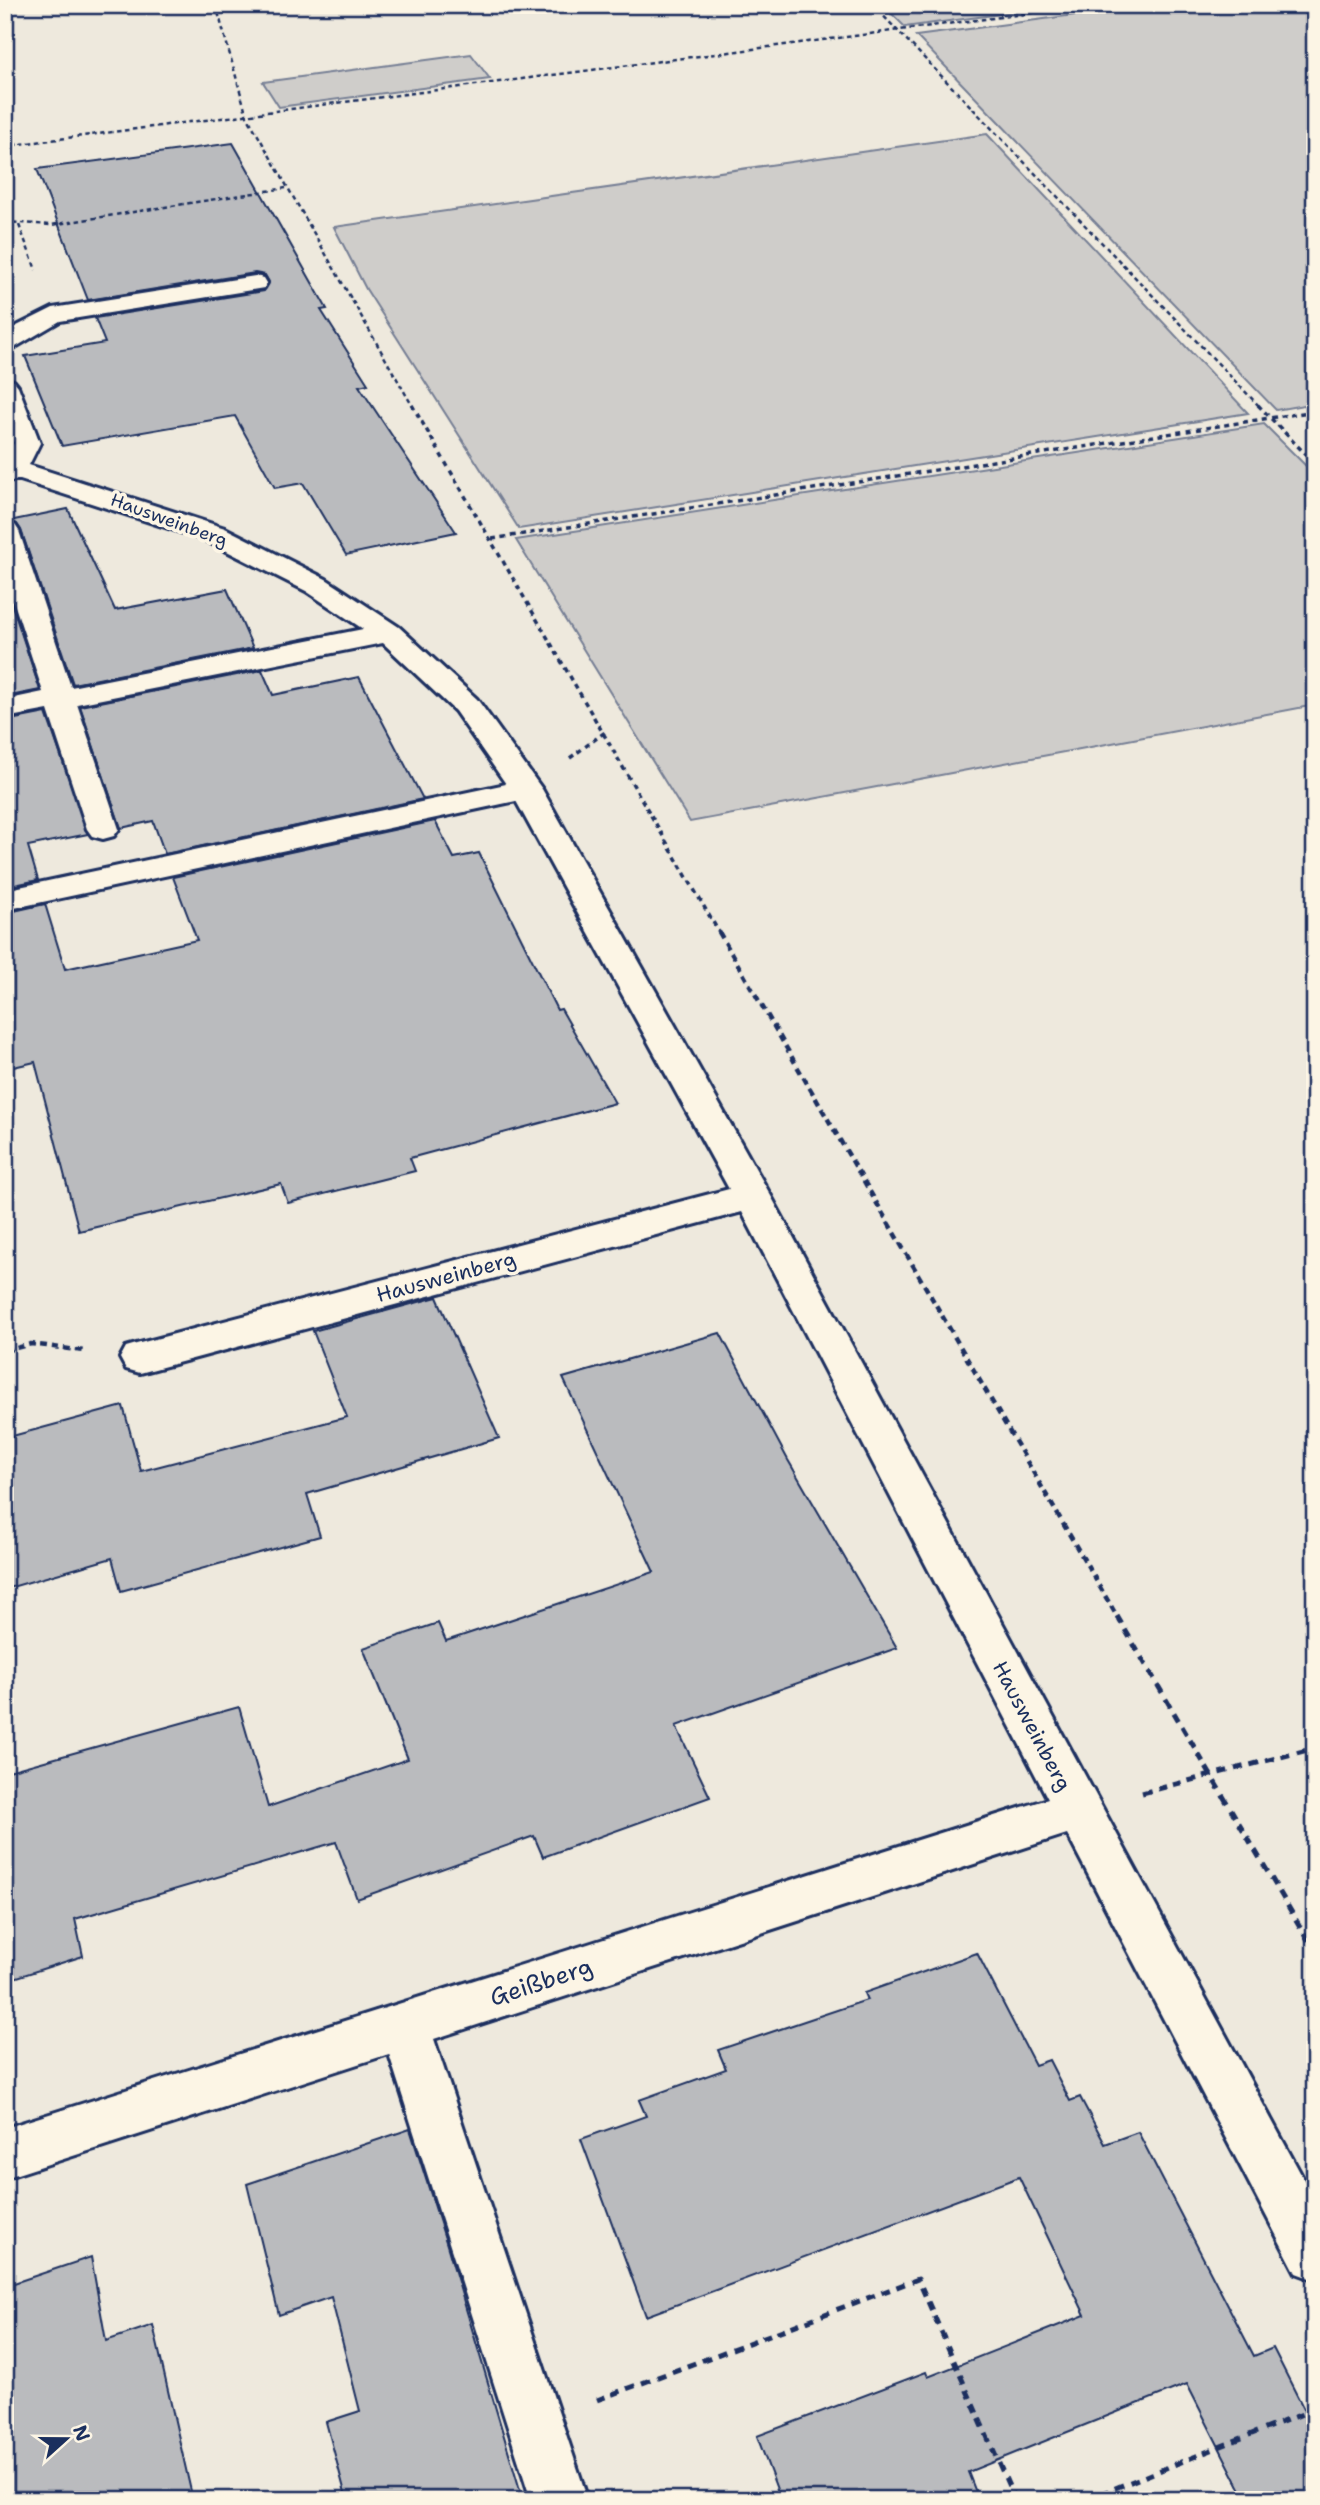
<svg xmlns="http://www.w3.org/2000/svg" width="1320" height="2505" viewBox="0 0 1320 2505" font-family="'Shantell Sans',sans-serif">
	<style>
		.green { fill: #cfcdca; stroke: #757e94; stroke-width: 2 }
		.building { fill: #babbbe; stroke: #1b2f5e; stroke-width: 2 }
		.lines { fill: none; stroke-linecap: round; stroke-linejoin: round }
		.minor-casing { stroke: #1b2f5e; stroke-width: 6 }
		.path-far3 { stroke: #1b2f5e; stroke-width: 2.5; stroke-dasharray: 4.5 3.5; stroke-linecap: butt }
		.path-far2 { stroke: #1b2f5e; stroke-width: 3.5; stroke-dasharray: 5 4.5; stroke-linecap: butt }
		.path-far1 { stroke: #1b2f5e; stroke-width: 4.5; stroke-dasharray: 7 5; stroke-linecap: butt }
		.path { stroke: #1b2f5e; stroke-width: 5; stroke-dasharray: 9 7; stroke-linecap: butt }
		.minor { fill: #fcf5e5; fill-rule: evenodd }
		.labels { text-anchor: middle; stroke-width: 7; stroke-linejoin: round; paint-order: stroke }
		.far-street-label { font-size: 18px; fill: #1b2f5e; stroke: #fcf5e5 }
		.street-label { font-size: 21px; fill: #1b2f5e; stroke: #fcf5e5 }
		.near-street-label { font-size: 24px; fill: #1b2f5e; stroke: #fcf5e5 }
	</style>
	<rect width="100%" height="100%" fill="#eee9dd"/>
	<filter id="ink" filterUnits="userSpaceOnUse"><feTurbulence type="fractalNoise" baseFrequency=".0143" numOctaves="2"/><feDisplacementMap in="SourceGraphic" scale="14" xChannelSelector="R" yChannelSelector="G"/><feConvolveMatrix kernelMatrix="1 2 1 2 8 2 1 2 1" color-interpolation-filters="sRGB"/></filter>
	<g filter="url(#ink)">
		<g class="green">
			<path d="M883,5h183l-161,22z"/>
			<path d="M1150,5h165v398l-39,7 -360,-374z"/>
			<path d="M471,54l19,25 -211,28 -16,-25z"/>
			<path d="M987,134l261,279 -729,116 -153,-240 -32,-62z"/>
			<path d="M1264,424l51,51v230l-625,117 -174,-282z"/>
		</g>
		<g class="building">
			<path d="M233,143l94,166 -6,1 47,74 -9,2 97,146 -110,23 -43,-72 -28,5 -40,-72 -173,30 -37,-90 80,-13 -10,-25 169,-27 5,-9 -4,-7 -10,-2 -167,27 -51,-131z"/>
			<path d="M68,509l47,101 112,-21 26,59 -180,36 -52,-154 -4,-6 -8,-3z"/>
			<path d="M5,584l35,106 -35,7z"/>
			<path d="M262,670l11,25 86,-18 64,122 -258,55 -12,-33 -32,7 -41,-122z"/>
			<path d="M46,713l42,121 -60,12 10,34 -33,7v-166z"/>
			<path d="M435,821l19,37 25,-5 78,157 4,-1 54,94 -205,55 5,13 -127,32 -7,-19 -202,47 -44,-169 -30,7v-156l40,-9 20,65 132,-29 -24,-63z"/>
			<path d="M437,1297l62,141 -192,56 13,42 -199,55 -9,-33 -107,31v-151l118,-32 18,65 206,-54 -34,-86z"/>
			<path d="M720,1333l68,127 109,188 -221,78 34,71 -167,60 -9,-21 -177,63 -21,-57 -261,77 8,37 -78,25v-209l234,-65 29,100 140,-48 -45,-111 75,-25 8,18 208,-69 -91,-194z"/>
			<path d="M977,1953l58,112 14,-5 21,41 10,-4 25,47 33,-12 116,224 19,-8 42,83v69h-69l-59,-116 -219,88 11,28h-198l-24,-64 169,-64 2,5 157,-62 -66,-138 -373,139 -65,-177 65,-23 -7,-16 87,-31 -8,-19 149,-50 -3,-7z"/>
			<path d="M410,2129l37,116 76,255h-176l-21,-78 34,-11 -29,-114 -52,18 -32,-131z"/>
			<path d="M91,2257l15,84 47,-16 40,175h-188v-214z"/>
		</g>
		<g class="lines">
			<defs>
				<g id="minor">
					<path d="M255,276l9,2 3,5 -3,5 -204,33 -46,27 -9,2v-18l48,-24z"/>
					<path d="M5,378l9,3 4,5 22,57 -11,22 196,63 101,51 73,48 78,72 65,90 229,407 544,1004v80l-19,-7 -229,-439 -633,205 154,461h-57l-142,-446 -384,124v-50l1043,-329 -306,-587 -602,161 -14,-4 -6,-11 6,-11 14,-4 589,-154 -213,-388 -511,109v-20l501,-106 -51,-73 -72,-68 -306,61 42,125 -5,7 -11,3 -11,-3 -5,-7 -39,-119 -43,8v-18l38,-8 -38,-117v-52l10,2 4,6 52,156 292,-58 -57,-38 -101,-51 -188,-61 -12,5v-26l9,-15 -9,-22z"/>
				</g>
			</defs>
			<use href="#minor" class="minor-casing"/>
			<g class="path-far3">
				<path d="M216,5l31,111 166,291"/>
				<path d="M873,5l387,402"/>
				<path d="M5,146l1088,-141"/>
				<path d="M5,222l46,3 235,-37"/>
				<path d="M19,225l17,45"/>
			</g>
			<g class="path-far2">
				<path d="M412,405l308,529"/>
				<path d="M1258,405l57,59"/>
				<path d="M492,539l823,-128"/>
				<path d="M570,758l35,-26"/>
			</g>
			<g class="path-far1">
				<path d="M719,932l399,686"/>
				<path d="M5,1351l26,-7 53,7"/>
			</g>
			<g class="path">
				<path d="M1117,1616l198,336"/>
				<path d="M1142,1793l173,-45"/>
				<path d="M597,2400l321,-121 97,221"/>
				<path d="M1085,2500l230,-91"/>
			</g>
			<use href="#minor" class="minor"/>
		</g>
	</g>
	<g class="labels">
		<g class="far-street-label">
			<text transform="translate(169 520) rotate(20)" y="6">Hausweinberg</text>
		</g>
		<g class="street-label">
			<text transform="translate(446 1277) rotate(-15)" y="7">Hausweinberg</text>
			<text transform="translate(1032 1726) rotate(62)" y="7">Hausweinberg</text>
		</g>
		<g class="near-street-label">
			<text transform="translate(541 1982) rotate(-18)" y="8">Geißberg</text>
		</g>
	</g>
	<rect width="1320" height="2505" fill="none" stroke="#fcf5e5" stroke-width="28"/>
	<rect x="14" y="14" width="1292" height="2477" fill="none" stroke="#1b2f5e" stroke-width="2.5" filter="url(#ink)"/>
	<g transform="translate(66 2439) rotate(69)" stroke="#fcf5e5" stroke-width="5" paint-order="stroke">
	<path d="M0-5L12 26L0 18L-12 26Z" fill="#1b2f5e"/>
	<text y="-10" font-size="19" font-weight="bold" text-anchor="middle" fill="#1b2f5e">N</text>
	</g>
</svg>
